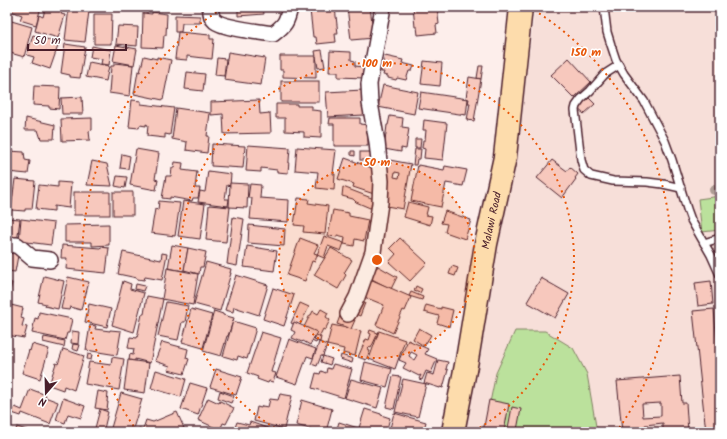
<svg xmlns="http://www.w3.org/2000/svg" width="727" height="439" viewBox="0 0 727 439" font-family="Kalam,sans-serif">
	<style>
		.built { fill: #f7dfd9 }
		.green { fill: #bbe19c; stroke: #828064 }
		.building { fill: #f7c8bd; stroke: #4a1f2b; fill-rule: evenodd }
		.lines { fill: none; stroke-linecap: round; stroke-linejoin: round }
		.lane-casing { stroke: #4a1f2b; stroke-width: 10 }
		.street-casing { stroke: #4a1f2b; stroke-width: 18 }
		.primary-casing { stroke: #4a1f2b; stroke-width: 25 }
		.lane { stroke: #fff; stroke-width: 7 }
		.street { stroke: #fff; stroke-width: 15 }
		.primary { stroke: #fddcac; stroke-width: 22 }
		.tree { fill: #ad9c94 }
		.ring { fill: none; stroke: #e8590c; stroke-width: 2; stroke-dasharray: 2 4 }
		.labels { text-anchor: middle; stroke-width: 3; stroke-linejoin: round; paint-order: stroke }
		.street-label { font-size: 11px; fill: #4a1f2b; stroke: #fff }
		.centre { fill: #e8590c; stroke: #fff; stroke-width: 2 }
		.ring-label { font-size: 12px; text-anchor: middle; font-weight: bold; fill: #e8590c; stroke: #fff; stroke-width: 3; stroke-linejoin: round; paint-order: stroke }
	</style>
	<rect width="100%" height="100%" fill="#fdeeeb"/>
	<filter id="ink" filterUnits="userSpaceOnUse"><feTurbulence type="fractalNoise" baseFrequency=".025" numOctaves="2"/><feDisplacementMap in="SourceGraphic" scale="8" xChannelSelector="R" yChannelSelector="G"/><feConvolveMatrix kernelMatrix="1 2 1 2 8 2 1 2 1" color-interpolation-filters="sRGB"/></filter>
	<g filter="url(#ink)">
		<path class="built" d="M535,7h185v425h-261l56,-268z"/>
		<g class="green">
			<path d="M720,196v34l-18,2 -4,-33z"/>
			<path d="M515,331h30l28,17 14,26 10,58h-113l12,-59z"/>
		</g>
		<g class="building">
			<path d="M7,7h3l-3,13z"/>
			<path d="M12,7h29l-5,18 -16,-5 2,-5 -11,-4z"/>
			<rect x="116" y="7" width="23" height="2"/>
			<path d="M238,7h25l1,7 -26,2z"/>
			<path d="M335,7l3,27h-3l1,8 -19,2 -1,-7h-3l-3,-27z"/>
			<path d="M347,7h23l4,31 -23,2z"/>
			<path d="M413,7h24l2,17 -3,1 1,8 -19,2 -1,-8h-2z"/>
			<path d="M52,8l10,3 -1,3 4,1 -7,23 -23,-7 4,-16 4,2 2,-8 6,2z"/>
			<path d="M69,8l20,3 -4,31 -20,-2z"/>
			<path d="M152,12l15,2 -1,21h-2l-1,13 -21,-1 1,-34 9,1z"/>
			<path d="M94,14h18l-1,30h-17z"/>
			<path d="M175,15l25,1v7h-18l-1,9h-6z"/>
			<path d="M8,20l24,7 -8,30 -17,-5z"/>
			<path d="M118,26l20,1 -1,19 -21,-2z"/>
			<path d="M178,32l32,3v4h4l-2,20 -25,-3v4l-12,-1z"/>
			<path d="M33,35l26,8 -9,26 -18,-6 2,-6 -7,-2z"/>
			<path d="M65,44l20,3 -5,31 -10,-1v-2l-9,-2z"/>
			<path d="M116,45l21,4 -3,16 -21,-4z"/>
			<path d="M92,46l19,4 -2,15 -8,-1 1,-5 -12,-2z"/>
			<path d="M322,50l3,17 -7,1 -3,-17z"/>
			<path d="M330,51l21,1v8l4,1v5l9,1v11l-26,-1v-5h-9z"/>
			<path d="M228,52l37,6 -4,27 -37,-5z"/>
			<path d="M144,56l13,3v-2l14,3 -8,40 -29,-6 4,-23 2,1z"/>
			<path d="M280,56h36v22l-33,-1v-7h-3z"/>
			<path d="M385,56l18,4 -1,3 12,3 -2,5h-3l-3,9 -9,-2 -1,2 -8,-2v-2l-5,-1 1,-3h-3z"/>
			<path d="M217,58l9,1 -2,17 -9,-1z"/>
			<path d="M569,58l22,24 -17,16 -23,-23z"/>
			<path d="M424,61l18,2 -2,23 -19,-2z"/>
			<path d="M89,62l20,4 -3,15 -20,-4z"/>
			<path d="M114,63l19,2 -3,31 -21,-3 2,-27h3z"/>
			<path d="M479,66h4l-2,13 -4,-1z"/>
			<path d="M187,72l18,2 -2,17 -18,-2z"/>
			<path d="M469,77l12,2 -7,42 -7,-1 3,-17h-2l1,-4 -3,-1z"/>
			<rect x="281" y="81" width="38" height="21"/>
			<path d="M383,85l35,7 -4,22 -36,-7z"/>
			<path d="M34,86l26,1 -1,22 -10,-1v-2l-16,-1z"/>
			<path d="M363,90l1,25 -36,2 -2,-25z"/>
			<path d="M421,92l47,7 -2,16 -48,-7z"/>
			<path d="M82,97l1,17h-21l-1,-16z"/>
			<path d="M588,97l7,7 -11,10 -7,-6z"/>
			<path d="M132,100l9,1v3l33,4 -4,27 -5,-1v4l-18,-2 1,-11 -2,-1v2l-6,-1 -1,3 -10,-1z"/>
			<path d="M259,100l1,14 10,-1 1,20 -47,1 -1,-20 -12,1v-13z"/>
			<path d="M276,104h21v2h15v4l9,1v27l-17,-1v-5l-19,-1v-13h-9z"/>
			<path d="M176,108l34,5 -3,23h2l-2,17 -21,-3 1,-8 -15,-3z"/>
			<path d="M390,116l13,2 -1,9 7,1 -3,21 -5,-1v4l-17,-3 3,-24h1z"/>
			<path d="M26,118l29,7 -1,14h-13l-3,-9h-13z"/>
			<path d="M92,118v12l-3,1 1,9 -28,1 -1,-22z"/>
			<path d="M330,118h30v6l8,1v21h-34v-22h-5z"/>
			<path d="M424,120l23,3 -4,37 -19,-2 1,-9 -3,-1 1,-8h2l1,-10h-3z"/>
			<path d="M415,139h6l-1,9h-5z"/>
			<path d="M212,144l33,2 -2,22 -32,-2z"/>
			<path d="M248,145l42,3 -2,25 -11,-1v-2l-16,-2v4l-15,-1z"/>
			<path d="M297,147l39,3 -3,24h2l-1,16 -18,-2 2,-16 -23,-2z"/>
			<path d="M136,149l23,4 -4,26 3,1 -2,10 -26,-5z"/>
			<path d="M415,149h6l-1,10h-3l-1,6h-3z"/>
			<path d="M9,151l15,1 1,8 5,1 -2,13 -21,-2v-10z"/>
			<path d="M351,151h4v5l-4,-1z"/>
			<rect x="360" y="152" width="11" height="8"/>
			<path d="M122,154l8,2 -2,13 -8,-1z"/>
			<path d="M345,158l30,11 -1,25 -21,-7 1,-3 -16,-5z"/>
			<path d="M384,159l27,5 -8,45 -22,-4zM395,172l5,1 -1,5 -5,-1z"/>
			<path d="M552,160l15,11 3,-4 8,7 -3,4 1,1 -14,19 -25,-20z"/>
			<path d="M92,161l15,3 5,22 -25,-1z"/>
			<path d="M175,162l8,1 -1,7 15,2 -2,16h5l-2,10h-5l-1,3 -22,-4v2l-8,-1 4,-22h5l1,-8h2z"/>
			<path d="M418,165l26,5 1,-4 22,4 -4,16 -17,-3 -5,24 -30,-6z"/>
			<path d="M208,171l23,3 -1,12 -3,-1 -2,14h4l-1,7 -30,-4 2,-11 5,1z"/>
			<path d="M117,176l10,1 -2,11 -10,-2z"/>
			<path d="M7,178h3l-3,29z"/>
			<path d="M15,179l20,2 -3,28h-7v2l-14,-1z"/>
			<path d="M58,182l13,1 -2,25 -15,-2v5l-18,-2 3,-24 19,2z"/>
			<path d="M230,183l18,1 -1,24 -18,-1z"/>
			<path d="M250,184l11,1 -1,13 29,2 -1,22 -38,-3 2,-21h-4z"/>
			<path d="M343,187l31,12 3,4 -7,5 -14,-6 -3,-3 -11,-3z"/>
			<rect x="74" y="192" width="36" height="23"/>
			<rect x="113" y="192" width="20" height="23"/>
			<path d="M298,198l11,1 -1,4 20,3 -3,28 -22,-2 1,-6 -10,-1z"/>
			<path d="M159,201l21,2 -5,33 -24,-3 4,-24 3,1z"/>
			<path d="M183,201l22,3 -5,35 -22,-3z"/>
			<path d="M408,202l20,5 -2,8 6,1 -2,9 -26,-8z"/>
			<path d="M209,205l21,2 -4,35 -20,-2z"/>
			<path d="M333,210l16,3v3l19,4 -4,21 -9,-2 -1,7 -10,-2 1,-7 -8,-2v2l-9,-1z"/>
			<path d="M445,211l26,9 -6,19 -20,-7 2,-8 -6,-1z"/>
			<path d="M233,217l11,2 -7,47 -10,-2z"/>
			<path d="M7,218l13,1 -3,24 -10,-1z"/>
			<path d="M21,219l33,4 -3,22 -32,-4z"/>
			<path d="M109,224v21l-17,1v-4h-27v-17z"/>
			<path d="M249,225l36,4 -1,17 -36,-3z"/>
			<path d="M324,236l20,7 -3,8 -13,-5 -4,12 -7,-3z"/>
			<path d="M300,238l18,7 -4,8 3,1v1l-2,7 -3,-1 -7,20 -18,-6z"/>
			<path d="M400,238l27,25 -17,18 -21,-19 7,-8 -6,-6z"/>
			<path d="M62,245l38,3 1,-1 8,1 -3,25 -40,-4 1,-11h-6z"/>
			<path d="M172,245l16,3 -4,23 -16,-3z"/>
			<path d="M247,246l30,5 -3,20 -30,-4z"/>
			<path d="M188,248l18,4 -3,15h-3l-1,7 -15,-4z"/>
			<path d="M331,248l21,12 -8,13 2,2 -8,14 -24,-14z"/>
			<path d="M7,249l12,1 -4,22 -8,-1z"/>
			<path d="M123,252l38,8 1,-7 5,1 -5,26 -17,-3 -1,3 -7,-1v-1l-19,-4z"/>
			<path d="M206,262l25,7 -1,4h1l-11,38 -26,-7z"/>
			<path d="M378,266l19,11 -6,12 -21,-11 6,-11h2z"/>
			<path d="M452,266l6,2 -3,8 -6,-2z"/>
			<path d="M167,268l31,6 -5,31 -31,-6z"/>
			<path d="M236,275l32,10 -9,30 -25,-8 -1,5 -8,-2z"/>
			<path d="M44,276l20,5 -6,28 -13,-3 1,-2 -8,-2z"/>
			<path d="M68,277l21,5 -4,15h-1l-3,13 -11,-3 -1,3 -8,-1z"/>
			<path d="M541,278l28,16 -14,24 -28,-16z"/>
			<path d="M370,279l41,18 -6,14 -2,-1 -10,23 -17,-8 8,-20 -22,-9z"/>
			<path d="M123,281l8,3 -1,5 14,4 -10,39 -22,-7z"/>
			<path d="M711,281l2,23 -15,2 -3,-23z"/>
			<path d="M7,282l5,1 -5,20z"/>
			<path d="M136,284l9,2 -2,5 -8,-2z"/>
			<path d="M416,286l6,3 -2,4 -6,-2z"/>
			<path d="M273,288l21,7 -10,31 -21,-7z"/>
			<path d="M411,292l12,5 -1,3 -13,-4z"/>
			<path d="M147,296l16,3 -13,64 -15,-4v2l-6,-1 1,-6 3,1 1,-6 -6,-1 2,-11 7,1 5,-24h2z"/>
			<path d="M356,300l9,3 -5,13 -9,-4z"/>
			<path d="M166,302l22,4 -3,16h-3l-4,18 -20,-4z"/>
			<path d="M300,303l9,4 -10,20 -8,-4z"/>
			<path d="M7,304l16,4 -2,10 3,1 -2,7 5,1 -3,11 -17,-3z"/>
			<path d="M89,304l22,5 -4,18 -22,-5z"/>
			<path d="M426,305l15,4v-2l12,3 -4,17 -12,-4 2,-7 -15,-4z"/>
			<path d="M191,309l21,6 -9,33 -21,-6z"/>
			<path d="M321,309l7,4 -2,4 4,3 -5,10 -2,-1 -7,14 -21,-9 2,-5 5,2 8,-16h1l2,-4 5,3z"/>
			<path d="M714,309l3,35 3,-1v8h-1l1,13v68h-14l-13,-121z"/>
			<path d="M214,311l9,3v1l11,3 -6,18h-1l-6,20 -18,-5z"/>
			<path d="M39,312l33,7 -3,14h-2l-2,7 -33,-7 3,-15 3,1z"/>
			<path d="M343,315l12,5 -4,9 -14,-5 3,-8 2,1z"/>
			<path d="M233,321l23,7 -9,31 -9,-3 -1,4 -14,-4z"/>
			<path d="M294,322l23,10 -7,13 -7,-4 -1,1 -10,-4 3,-6 -4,-2z"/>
			<path d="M90,325l6,1 -1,3 15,2v-1l11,1 -4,24 -31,-5z"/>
			<path d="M332,325l29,6 -6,25 -12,-3 1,-4 -17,-4z"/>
			<path d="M419,328l12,7 -7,11 -11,-7z"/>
			<path d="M370,330l8,3 -7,15 -2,-1 -1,3 2,1 -4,9 -8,-3 8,-18 3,1 2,-6 -2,-1z"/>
			<path d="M72,331l7,1 -1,12 -7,-1z"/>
			<path d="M379,331l26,9 -10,29 -26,-10z"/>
			<path d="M261,332l20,6 -10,34 5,1 -3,9 -4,-1 -1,2 -11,-4 1,-2 -11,-4z"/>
			<path d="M316,335l5,2 -1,5 -6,-2z"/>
			<path d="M44,337l21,4 -1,6 -21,-5z"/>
			<path d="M289,339l27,10 -3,9 -6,-2 -10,28 -21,-7z"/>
			<path d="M408,340l20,9 -3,5 12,5 -6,14 -5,-2 -4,9 -3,-1 2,-4 -2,1 -16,-8 3,-5 -7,-3zM411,352l6,3 -3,5 -5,-4z"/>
			<path d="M162,342l26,7 -2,9 3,1 -5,15 -16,-4 2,-4 -15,-5z"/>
			<path d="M319,342l8,3 -4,11h-2l-4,10 -6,-2 6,-15z"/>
			<path d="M32,344l17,5 -9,30 -18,-6 7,-23 1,1z"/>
			<path d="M73,344l7,1 -2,6 -6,-2z"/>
			<path d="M63,349l21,7 -10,34 -10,-4 -1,4 -14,-5 7,-22 2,1z"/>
			<path d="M88,354l4,1 -1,5 -4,-1z"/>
			<path d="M341,355l12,4 -1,4 -12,-4z"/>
			<path d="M323,356l9,3 -2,6 -9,-3z"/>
			<path d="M112,357l12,2 -5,31 -34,-6 4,-22 22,3z"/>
			<path d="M128,360l21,3 -4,30 -21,-3z"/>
			<path d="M438,360l10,2 -2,7 2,1 -5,18 -3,-1v1l-16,-5 3,-10 7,2z"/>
			<path d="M365,362l27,7 -5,18 -26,-7z"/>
			<path d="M333,364l19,5 -8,29 -32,-10 4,-15 4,1 1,-3 5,2 1,-5 4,1z"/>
			<path d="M216,369l26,8 -6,18 -26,-8z"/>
			<path d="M156,370l30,9 -5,18 -30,-9z"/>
			<path d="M393,376l8,1 -7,32 -8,-2z"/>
			<path d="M680,376l2,27h4l2,29h-25v-9l-18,2 1,7h-24l-5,-51zM661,403v13l-18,1 -1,-13z"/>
			<path d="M351,379l32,9 -6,20 -32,-10z"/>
			<path d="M403,379l23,5 -8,33 -23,-5z"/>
			<path d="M190,383l17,5 -9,27 -17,-6z"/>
			<path d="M30,389l16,6 -1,2 13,5 -8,22 -28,-11 -1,3 -9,-3 3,-6 7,3z"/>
			<path d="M98,391l10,2 -1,9h1l-1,8 -12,-2z"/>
			<path d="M220,391l14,5 -3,7 -13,-5z"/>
			<path d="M121,393l21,6 -10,33h-6l-15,-4z"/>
			<path d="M280,394l12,2 -8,33 -30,-8 3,-14 4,1 1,-2 6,1 2,-8 8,1z"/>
			<path d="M63,398l22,8 -4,12 -13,-4 -3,9 -9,-3z"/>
			<path d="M208,398l11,5 1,-2 14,7 -8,16 -3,-1 -3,7 -22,-10z"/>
			<path d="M302,400l30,9 -6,23h-6l-24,-7z"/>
			<path d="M489,400l20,4 -5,28h-21z"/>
			<path d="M512,407l9,2 -4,21 -9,-2z"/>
			<path d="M100,409l8,3 -4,17 5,1v2h-15z"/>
			<path d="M365,409l16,5v1l9,3 -4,14h-14l-13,-4z"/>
			<path d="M177,412l7,16 -9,4h-38l2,-4 4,1 3,-9 7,2z"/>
			<path d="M394,413l32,9 -3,10h-34z"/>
			<path d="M237,422l12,3 1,-3 23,8 -1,2h-33l-5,-2z"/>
			<path d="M339,422l22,7 -1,3h-24z"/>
			<path d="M17,427l13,4v1h-15z"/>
		</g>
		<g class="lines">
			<defs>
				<g id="lane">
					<path d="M604,7l3,25 4,13 5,15 8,14 20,27 21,40 7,19 15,49 4,11 20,35 9,20"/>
					<path d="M619,65l-14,9 -15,17 -9,8 -5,7 -1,4 6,50 3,10 7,6 22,5 34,1 16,2 18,4"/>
					<path d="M704,243l16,-5"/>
				</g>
				<g id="street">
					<path d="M210,7c1,5 1,11 5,14 8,7 46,11 58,13 12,-9 14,-12 17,-27"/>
					<path d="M7,245h10l15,13 18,2"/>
					<path d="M348,314l9,-17 16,-45 7,-49 1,-22 -4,-39 -7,-39 -1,-19 14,-77"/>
				</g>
				<g id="primary">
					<path id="s1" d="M453,432l14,-72 19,-116 19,-87 16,-150"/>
				</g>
			</defs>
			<use href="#lane" class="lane-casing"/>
			<use href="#street" class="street-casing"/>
			<use href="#primary" class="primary-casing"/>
			<use href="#lane" class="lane"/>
			<use href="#street" class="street"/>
			<use href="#primary" class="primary"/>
		</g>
		<circle class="tree" cx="714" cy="190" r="5"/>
	</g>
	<circle cx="377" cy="260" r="98" fill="#e8590c" fill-opacity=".12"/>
	<g class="ring">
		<circle cx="377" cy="260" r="98"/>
		<path d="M280 431A197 197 0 1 1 474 431"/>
		<path d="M137 431A295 295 0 0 1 225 7M529 7A295 295 0 0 1 617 431"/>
	</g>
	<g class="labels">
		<g class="street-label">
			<text dy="4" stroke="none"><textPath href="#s1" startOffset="215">Malawi Road</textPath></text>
		</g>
	</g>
	<circle cx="377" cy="260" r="6" class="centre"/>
	<g class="ring-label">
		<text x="586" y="56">150 m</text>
		<text x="377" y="67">100 m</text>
		<text x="377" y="166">50 m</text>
	</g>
	<rect width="727" height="439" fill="none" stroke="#fff" stroke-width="24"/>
	<rect x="12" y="12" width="703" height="415" fill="none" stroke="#4a1f2b" stroke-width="1.5" filter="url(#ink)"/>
	<g transform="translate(46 393) rotate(200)" stroke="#ffffff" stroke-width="3" paint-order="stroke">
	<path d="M0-3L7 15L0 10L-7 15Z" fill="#4a1f2b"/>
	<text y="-6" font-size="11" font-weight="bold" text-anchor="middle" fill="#4a1f2b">N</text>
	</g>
	<path d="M28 44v6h98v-6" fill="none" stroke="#4a1f2b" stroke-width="2"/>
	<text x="34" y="44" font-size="12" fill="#4a1f2b" stroke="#ffffff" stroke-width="3" paint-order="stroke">50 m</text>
</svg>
